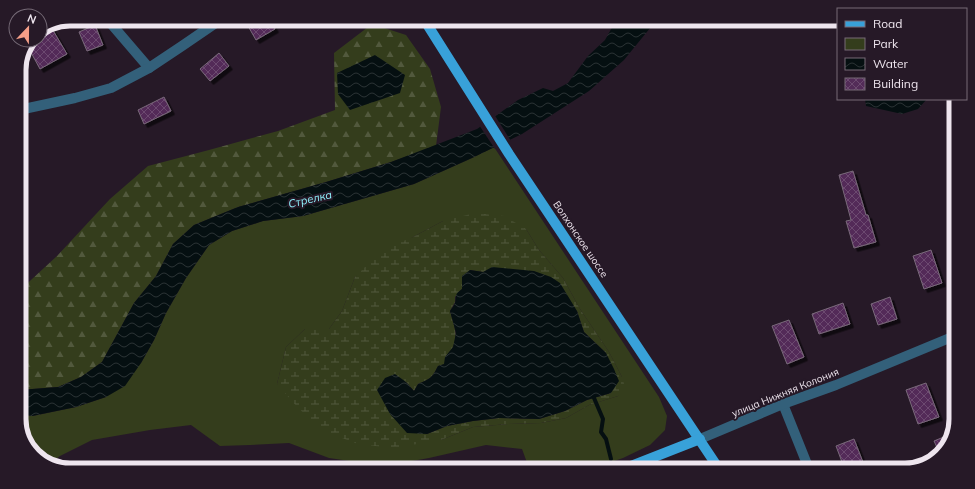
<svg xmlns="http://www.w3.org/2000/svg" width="975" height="489" viewBox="0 0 975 489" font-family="Mulish,sans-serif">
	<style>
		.green { fill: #343d1c; fill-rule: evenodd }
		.forest { fill: url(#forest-firs) }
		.wetland { fill: url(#wetland-marsh); fill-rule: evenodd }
		.water { fill: url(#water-waves) }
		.pier { fill: #261927 }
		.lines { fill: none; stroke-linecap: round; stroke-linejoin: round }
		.stream { stroke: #050f11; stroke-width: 4 }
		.building { fill: url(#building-cross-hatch); stroke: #79697a; filter: url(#shadow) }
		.minor { stroke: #33607a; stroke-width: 10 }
		.major { stroke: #38a1d9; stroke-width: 10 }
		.labels { text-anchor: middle; stroke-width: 4; stroke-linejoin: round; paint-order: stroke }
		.street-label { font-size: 10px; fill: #eee5ee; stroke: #261927 }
		.water-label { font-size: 11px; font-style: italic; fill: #8ff1fc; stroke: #261927 }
		.rim { fill: none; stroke: #eee5ee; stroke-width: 5 }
	</style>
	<defs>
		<pattern id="forest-firs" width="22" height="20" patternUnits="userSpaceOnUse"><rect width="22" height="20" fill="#343d1c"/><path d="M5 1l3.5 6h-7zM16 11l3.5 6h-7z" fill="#52593d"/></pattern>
		<pattern id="wetland-marsh" width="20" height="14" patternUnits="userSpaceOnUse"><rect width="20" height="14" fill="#343d1c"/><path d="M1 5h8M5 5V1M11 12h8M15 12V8" fill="none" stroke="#52593d"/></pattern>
		<pattern id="water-waves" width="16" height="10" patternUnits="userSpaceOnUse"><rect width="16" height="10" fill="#050f11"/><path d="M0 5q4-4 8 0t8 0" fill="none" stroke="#2a3234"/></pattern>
		<pattern id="building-cross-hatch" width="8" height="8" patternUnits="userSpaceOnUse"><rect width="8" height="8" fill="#532c58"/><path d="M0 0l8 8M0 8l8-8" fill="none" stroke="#6c4a70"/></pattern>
		<filter id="shadow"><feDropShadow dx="3.5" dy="3.5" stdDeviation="0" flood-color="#0009"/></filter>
	</defs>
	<rect width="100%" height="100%" fill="#261927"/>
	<path class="green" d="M494,147l165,250 8,19 -2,14 -15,15 -27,13 -29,10h-65l-7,-19 -36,-4 -57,13 -45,8 -55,-8 -40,-15 -39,2 -30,1 -29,-21 -41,5 -58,10 -32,16 -13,9 -19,-17 -9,-25v-9l14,2 43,-9 30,-10 35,-34 13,-23 12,-27 20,-35 23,-33 23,-14 31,-10 40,-5 111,-32 58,-26zM443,221l83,8 13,21 24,28 17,31 29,43 13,25 -4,19 -29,9 -23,13 -25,5 -33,1 -35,3 -32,13 -164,-56 9,-37 19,-18h24l13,-18 13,-34 58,-40z"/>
	<path class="forest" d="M372,24l34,11 24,34 11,38 -5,39 -45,16 -65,20 -88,25 -44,18 -21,19 -17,32 -22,27 -32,59 -21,15 -23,10 -39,3v-99l38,-35 53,-57 38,-33 61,-16 69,-19 57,-21 -1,-57z"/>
	<path class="wetland" d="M475,213l29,3 22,13 13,21 24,28 17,31 29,43 13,25 3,10 -7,9 -29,9 -23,13 -25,5 -33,1 -35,3 -32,13 -48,8 -35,-4 -32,-12 -27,-23 -22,-25 9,-37 19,-18h24l13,-18 13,-34 27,-27 31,-13 30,-16zM470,270l13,2 94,39 7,21 22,21 5,40 -24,7 -22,11 -26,8 -40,-1 -26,3 -26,5 -20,8 -21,-52 8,9 4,-7c12,-5 14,-6 20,-18l7,-2c1,-12 4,-8 8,-17 6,-12 0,-24 -3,-36l5,-9v-5l7,-8z"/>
	<g class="water">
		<path d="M615,22h40l-31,38 -35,31 -67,43 -50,24 -58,26 -111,32 -40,5 -31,10 -23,14 -23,33 -20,35 -12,27 -13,23 -16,23 -19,11 -30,10 -44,9 -13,-2v-24l39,-3 23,-10 21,-15 32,-59 22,-27 17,-32 21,-19 44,-18 88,-25 65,-20 86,-33 41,-29 25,-12 10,3 15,-8 20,-27 17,-16z"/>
		<path d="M375,55l30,20 -5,18 -50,17 -12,-16 -1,-21z"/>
		<path d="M865,99h62l-9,10 -16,5 -36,-8z"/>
		<path d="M492,267l42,4 17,6 9,6 17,28 7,21 22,21 8,16 5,12 -8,12 -24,7 -22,11 -26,8 -40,-1 -26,3 -26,5 -20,8 -20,-1 -17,-19 -13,-24 8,-12 10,-4 11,8 8,9 4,-7c12,-5 14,-6 20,-18l6,-2 1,-7 8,-10 3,-14 -6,-22c1,-2 4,-5 5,-8 2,-9 -1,-8 7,-14v-13l8,-6 13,2z"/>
	</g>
	<path class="pier" d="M494,114l17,27 -16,8 -16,-24z"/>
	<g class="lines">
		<path class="stream" d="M594,398l9,21 -2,13 5,7 5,20"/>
	</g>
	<g class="building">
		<path d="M257,20h13l5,9 -19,11 -8,-14z"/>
		<path d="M95,25l8,20 -16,6 -8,-19z"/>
		<path d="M51,27l16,27 -27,15 -12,-22 3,-7h9v-9z"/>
		<path d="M219,53l10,13 -19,15 -10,-12z"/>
		<path d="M164,97l7,14 -27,13 -6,-14z"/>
		<path d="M853,171l13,44h2l8,27 -22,6 -8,-27 5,-1 -12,-45z"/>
		<path d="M931,250l11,33 -18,6 -11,-33z"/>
		<path d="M890,297l7,22 -19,6 -7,-21z"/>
		<path d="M843,303l7,21 -31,10 -7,-20z"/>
		<path d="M789,320l15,37 -17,7 -15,-38z"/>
		<path d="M926,383l13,34 -21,7 -12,-34z"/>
		<path d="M951,434v8l-11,12 -6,-13z"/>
		<path d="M854,439l12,31h-21l-9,-24z"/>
	</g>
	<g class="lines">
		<g class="minor">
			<path d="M107,19l42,49"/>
			<path d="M19,110l56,-12 36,-10 38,-20 33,-22 38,-26"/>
			<path d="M783,404l26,65"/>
			<path d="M700,439l83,-35 53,-19 116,-48"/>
		</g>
		<g class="major">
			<path d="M425,21l84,133 210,315"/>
			<path d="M626,468l74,-29"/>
		</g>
	</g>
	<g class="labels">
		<g class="street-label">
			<text transform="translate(581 239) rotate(56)" y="4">Волхонское шоссе</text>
			<text transform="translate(785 392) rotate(-22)" y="4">улица Нижняя Колония</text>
		</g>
		<g class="water-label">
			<text transform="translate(310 199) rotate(-13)" y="4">Стрелка</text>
		</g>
	</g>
	<path d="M0 0H975V489H0ZM70 26H905A44 44 0 0 1 949 70V419A44 44 0 0 1 905 463H70A44 44 0 0 1 26 419V70A44 44 0 0 1 70 26Z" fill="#261927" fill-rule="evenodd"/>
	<path class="rim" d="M70 26H905A44 44 0 0 1 949 70V419A44 44 0 0 1 905 463H70A44 44 0 0 1 26 419V70A44 44 0 0 1 70 26Z"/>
	<rect x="837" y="8" width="130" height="92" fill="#261927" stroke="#766b77"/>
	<rect x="845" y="21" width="20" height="6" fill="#38a1d9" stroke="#766b77"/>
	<text x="873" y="28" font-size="12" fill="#eee5ee">Road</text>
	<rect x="845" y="38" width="20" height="12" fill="#343d1c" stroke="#766b77"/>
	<text x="873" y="48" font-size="12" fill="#eee5ee">Park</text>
	<rect x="845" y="58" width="20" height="12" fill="url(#water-waves)" stroke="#766b77"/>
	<text x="873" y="68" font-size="12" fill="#eee5ee">Water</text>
	<rect x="845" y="78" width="20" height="12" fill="url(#building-cross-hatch)" stroke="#766b77"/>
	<text x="873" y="88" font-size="12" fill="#eee5ee">Building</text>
	<g transform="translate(28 28) rotate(22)"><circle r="19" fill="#261927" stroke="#766b77"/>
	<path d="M0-3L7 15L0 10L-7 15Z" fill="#f49e88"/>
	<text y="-6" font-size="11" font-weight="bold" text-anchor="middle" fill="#eee5ee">N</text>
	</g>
</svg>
